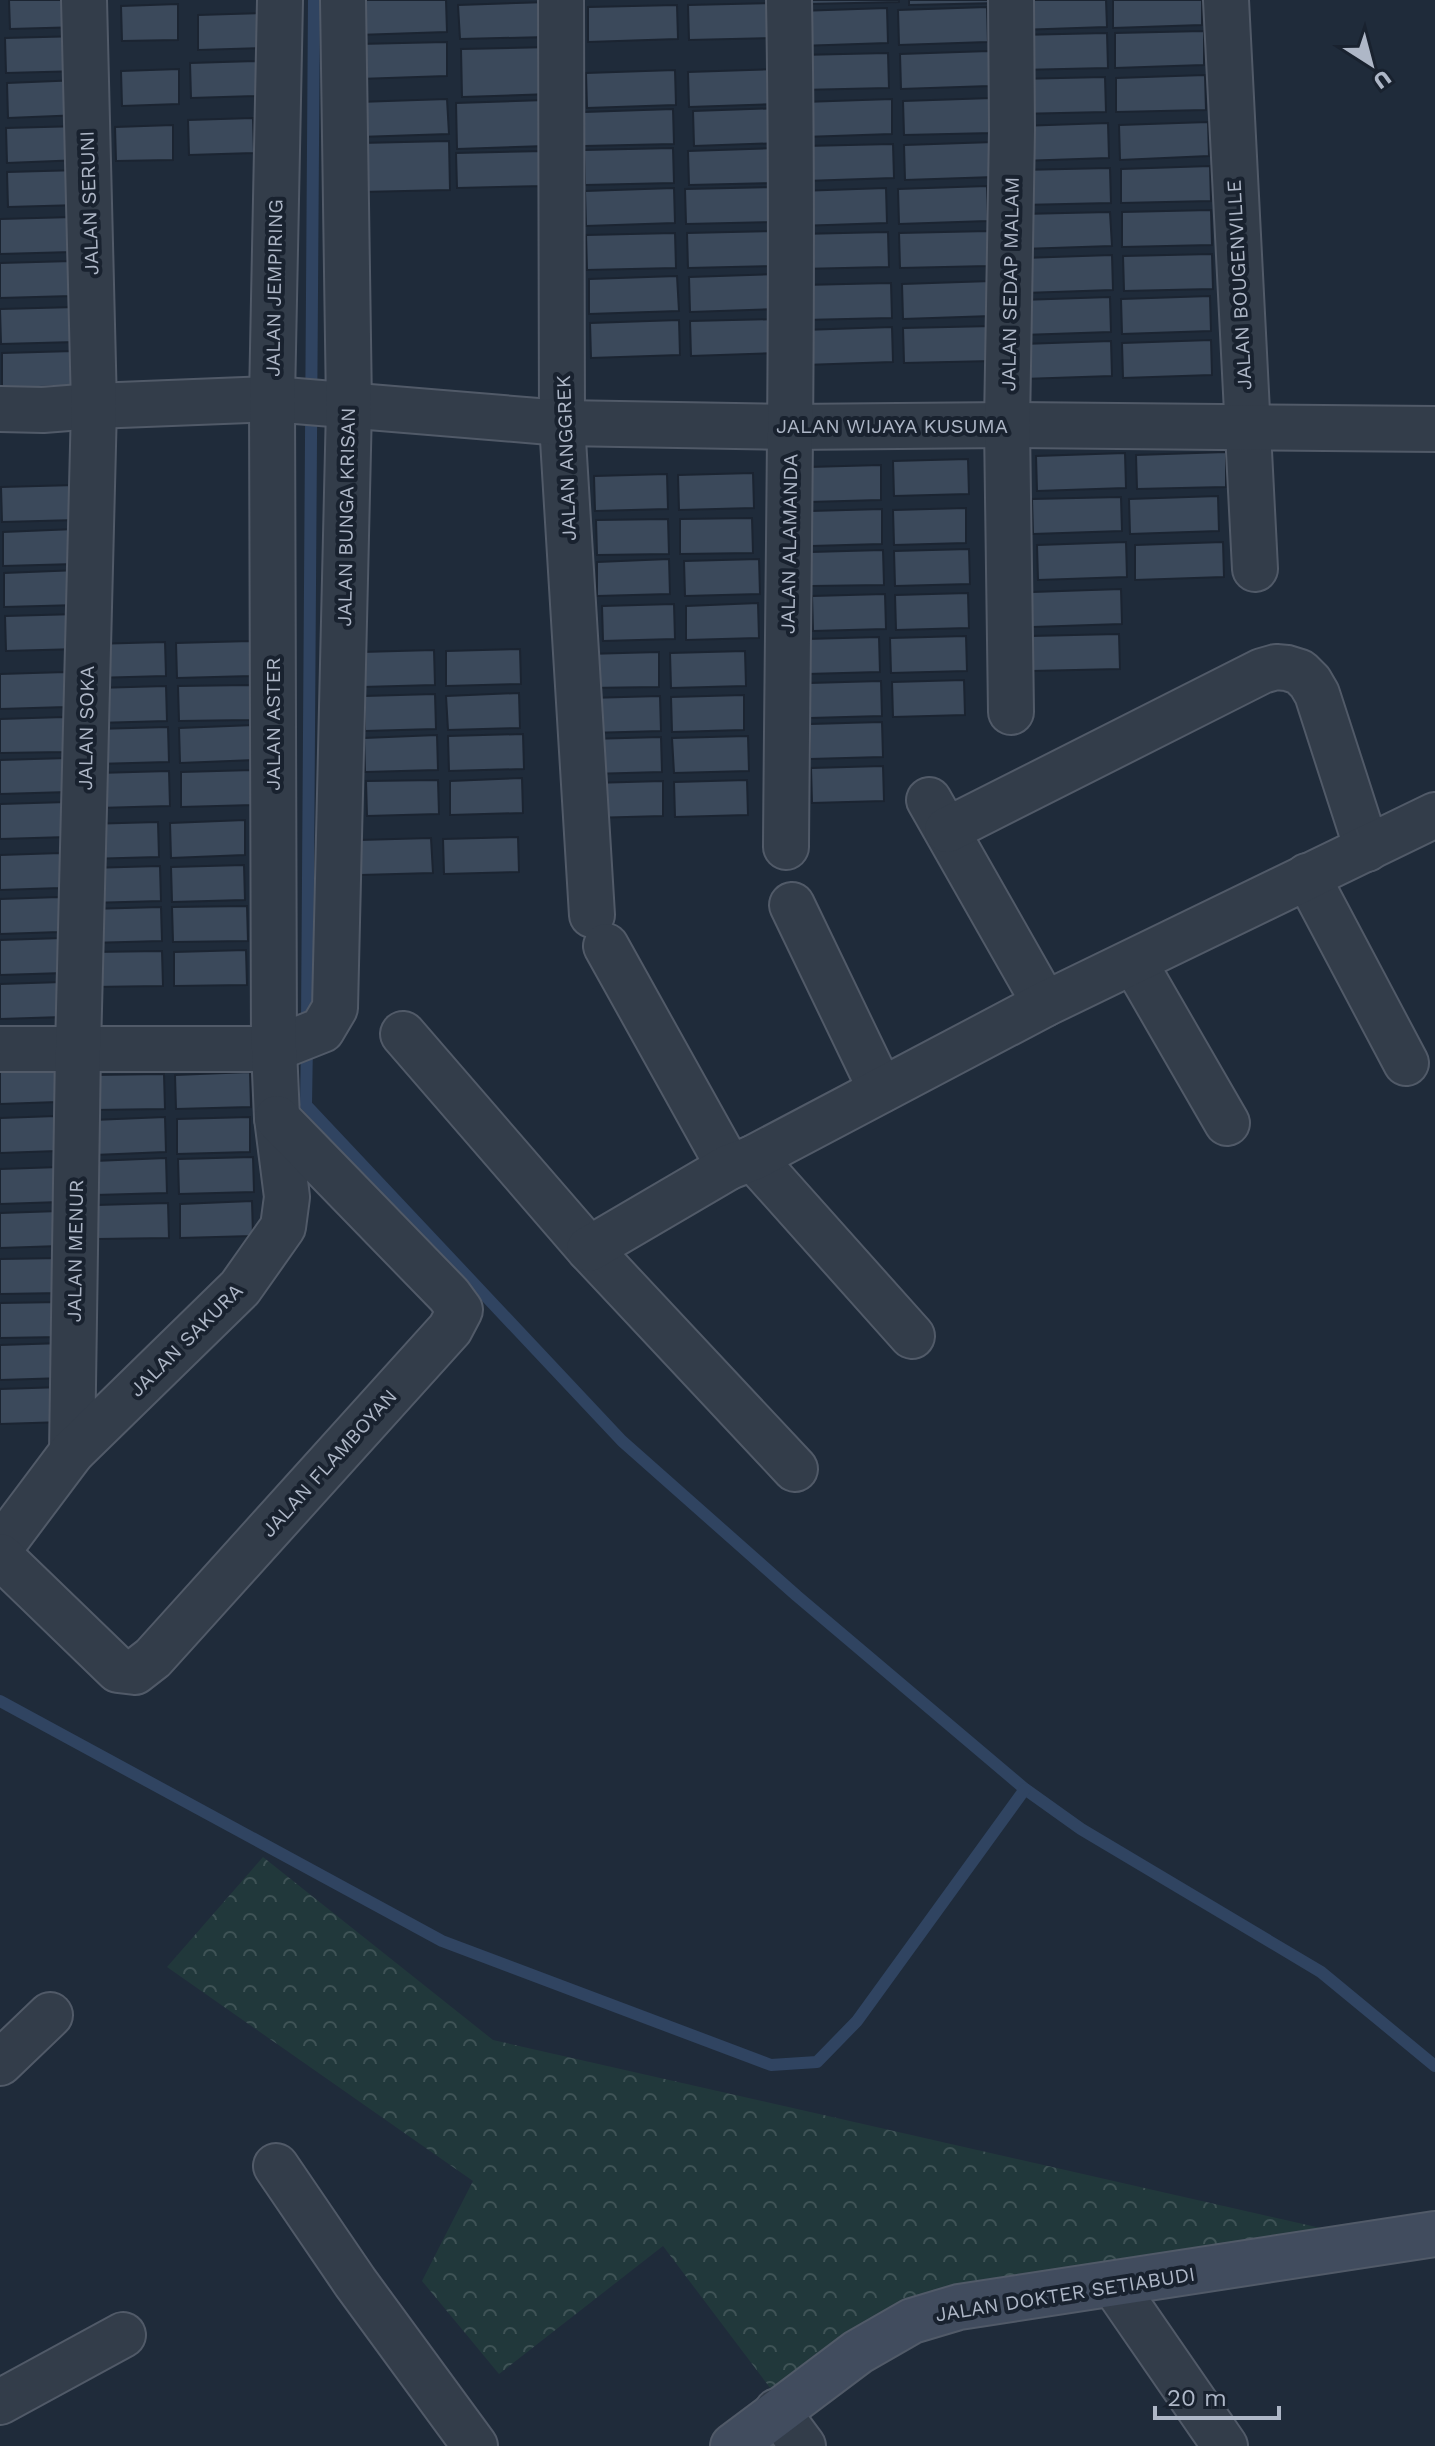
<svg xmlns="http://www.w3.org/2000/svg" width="1435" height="2446" viewBox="0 0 1435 2446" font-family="'Work Sans',sans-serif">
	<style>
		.forest { fill: url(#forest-crowns) }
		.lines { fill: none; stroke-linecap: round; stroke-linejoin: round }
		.stream { stroke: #304461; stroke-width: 12 }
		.building { fill: #3b495b; stroke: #1b2431; stroke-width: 2 }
		.street-casing { stroke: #515a68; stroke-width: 48 }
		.secondary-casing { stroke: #515a68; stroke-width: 48 }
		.street { stroke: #333d4a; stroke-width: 44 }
		.secondary { stroke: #414c5e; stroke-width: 44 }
		.labels { text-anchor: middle; stroke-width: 8; stroke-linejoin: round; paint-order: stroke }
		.street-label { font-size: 20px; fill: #aeb7c7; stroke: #19222f }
	</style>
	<defs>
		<pattern id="forest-crowns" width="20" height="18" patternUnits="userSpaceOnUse" patternTransform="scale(2)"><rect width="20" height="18" fill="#21383b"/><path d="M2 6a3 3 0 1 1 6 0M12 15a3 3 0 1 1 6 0" fill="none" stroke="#3f5356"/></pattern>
	</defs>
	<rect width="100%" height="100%" fill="#1f2b3a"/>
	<path class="forest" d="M263,1857l230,183 885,201 -453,68 -139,100 -123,-163 -164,128 -77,-93 51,-100 -306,-214z"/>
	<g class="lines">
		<g class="stream">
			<path d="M307,1025l7,-1025"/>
			<path d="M307,1043l-1,62 316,336 175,155 228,193 56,40 240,143 114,94"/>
			<path d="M0,1701l442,240 329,124 46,-3 40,-41 168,-232"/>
		</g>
	</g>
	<g class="building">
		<path d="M9,0h72l1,27 -72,2z"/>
		<path d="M356,0h90l1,32 -90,3z"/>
		<path d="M809,0h90v2l-90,2z"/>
		<path d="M909,0h90v3l-90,2z"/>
		<path d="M1017,0h89l1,27 -89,3z"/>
		<path d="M1113,0h89v25l-89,3z"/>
		<path d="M548,2v35l-88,2 -2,-34z"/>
		<path d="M777,3l1,35 -89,2 -1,-35z"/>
		<path d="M178,4v36l-56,1 -1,-35z"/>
		<path d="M677,5l1,34 -90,3v-35z"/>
		<path d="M987,7l1,35 -89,3 -1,-35z"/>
		<path d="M887,8l1,35 -89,3 -1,-35z"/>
		<path d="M263,13l1,35 -66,2v-35z"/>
		<path d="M1204,31v34l-89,3v-35z"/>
		<path d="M1107,33l1,35 -89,2 -1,-35z"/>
		<path d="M81,36l1,35 -76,2 -1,-35z"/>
		<path d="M447,42v34l-88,3 -1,-35z"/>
		<path d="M550,47l1,47 -89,3 -1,-48z"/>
		<path d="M989,51l1,35 -89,3 -1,-35z"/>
		<path d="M888,53l1,35 -89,2 -1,-35z"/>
		<path d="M256,61v35l-65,2 -1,-35z"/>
		<path d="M179,69v35l-57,2 -1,-35z"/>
		<path d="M777,69l1,35 -89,3 -1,-35z"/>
		<path d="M675,70l1,35 -89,3 -1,-35z"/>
		<path d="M1205,75l1,35 -90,2v-34z"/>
		<path d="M1105,77l1,35 -90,2v-35z"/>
		<path d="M80,80l1,35 -73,3 -1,-35z"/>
		<path d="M992,98l1,35 -89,2 -1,-34z"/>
		<path d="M447,99l2,35 -90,3 -1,-35z"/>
		<path d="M892,99v35l-88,3 -1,-35z"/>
		<path d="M545,100l1,46 -89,3 -1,-46z"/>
		<path d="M782,108v35l-88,3 -1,-35z"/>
		<path d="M673,109l1,35 -90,2v-34z"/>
		<path d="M253,118l1,35 -65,2 -1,-35z"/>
		<path d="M1208,122l1,34 -89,4 -1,-35z"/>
		<path d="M1108,123l1,35 -89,3 -1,-35z"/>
		<path d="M173,125v35l-57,1 -1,-34z"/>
		<path d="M81,126v34l-74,3 -1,-35z"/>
		<path d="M449,141l1,49 -90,2v-49z"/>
		<path d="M994,142l1,35 -90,3 -1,-35z"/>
		<path d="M893,144l1,34 -89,3 -1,-35z"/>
		<path d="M673,148l1,35 -89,2 -1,-35z"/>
		<path d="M777,148l1,35 -89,2 -1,-34z"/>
		<path d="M545,151v35l-88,2 -1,-35z"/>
		<path d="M1210,166l1,35 -90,2v-34z"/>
		<path d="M1110,168l1,35 -90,2 -1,-35z"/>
		<path d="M80,170v35l-72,2 -1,-35z"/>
		<path d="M987,186l1,35 -89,3 -1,-35z"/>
		<path d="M775,187v35l-89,2 -1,-35z"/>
		<path d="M674,188l1,35 -89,3 -1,-35z"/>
		<path d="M886,188l1,35 -89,3v-35z"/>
		<path d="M1211,210l1,35 -90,2v-35z"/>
		<path d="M1110,212l2,34 -90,3 -1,-35z"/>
		<path d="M73,217v35l-73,2v-35z"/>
		<path d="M776,231l1,35 -89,2 -1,-35z"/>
		<path d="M989,231v35l-89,2 -1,-35z"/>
		<path d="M888,232l1,35 -89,2 -1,-35z"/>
		<path d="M675,233l1,35 -89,2 -1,-35z"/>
		<path d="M1212,254l1,35 -89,2 -1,-35z"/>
		<path d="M1112,255l1,35 -89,3 -1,-35z"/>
		<path d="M72,261v35l-72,2v-35z"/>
		<path d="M778,274l1,35 -89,3 -1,-35z"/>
		<path d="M677,276l2,35 -90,3v-35z"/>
		<path d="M991,281l1,35 -89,3 -1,-35z"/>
		<path d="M891,283l1,35 -89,2 -1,-35z"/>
		<path d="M1210,296l1,35 -89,3 -1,-35z"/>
		<path d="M1110,297l1,35 -89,3 -1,-35z"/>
		<path d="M76,307v35l-75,2 -1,-35z"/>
		<path d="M780,319v34l-89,3 -1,-35z"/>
		<path d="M679,320l1,35 -89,3 -1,-35z"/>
		<path d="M993,326v35l-89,2 -1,-35z"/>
		<path d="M892,327l1,35 -89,3 -1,-35z"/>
		<path d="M1211,340l1,35 -89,3 -1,-35z"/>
		<path d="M1111,341l1,35 -89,3 -1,-35z"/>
		<path d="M74,351l1,35 -73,2v-35z"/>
		<path d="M1226,452v35l-89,2 -1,-34z"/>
		<path d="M1125,453l1,35 -89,3 -1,-35z"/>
		<path d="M968,459l1,35 -75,2 -1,-35z"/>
		<path d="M881,465v35l-73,2v-35z"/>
		<path d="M753,473l1,35 -75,2 -1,-35z"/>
		<path d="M667,474l1,35 -73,2 -1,-35z"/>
		<path d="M76,485l1,35 -75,2 -1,-35z"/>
		<path d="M1218,496l1,35 -89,3 -1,-35z"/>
		<path d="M1121,497l1,34 -89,3 -1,-35z"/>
		<path d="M966,508v35l-72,2 -1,-35z"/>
		<path d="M882,509v35l-71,2 -1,-35z"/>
		<path d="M752,518l1,35 -73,1v-35z"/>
		<path d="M668,519l1,35 -72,1 -1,-35z"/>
		<path d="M75,529l1,35 -73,2v-34z"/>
		<path d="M1126,542l1,35 -89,3 -1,-35z"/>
		<path d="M1223,542l1,35 -89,3v-35z"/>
		<path d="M969,549l1,35 -75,2 -1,-35z"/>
		<path d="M883,550l1,35 -73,1 -1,-34z"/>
		<path d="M669,559l1,35 -73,2v-34z"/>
		<path d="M759,559l1,35 -75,2 -1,-35z"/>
		<path d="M79,570v35l-75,2v-34z"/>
		<path d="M1121,589l1,35 -90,3v-35z"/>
		<path d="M968,593l1,35 -73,2 -1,-35z"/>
		<path d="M885,594l1,35 -73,2 -1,-35z"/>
		<path d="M758,603l1,35 -73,2v-34z"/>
		<path d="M674,604l1,35 -72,2 -1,-35z"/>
		<path d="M78,614l1,35 -73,2 -1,-35z"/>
		<path d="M1119,634l1,35 -89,2 -1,-35z"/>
		<path d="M966,636l1,35 -76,2 -1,-35z"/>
		<path d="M879,637l1,35 -73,2 -1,-35z"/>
		<path d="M251,641l1,35 -75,2 -1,-35z"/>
		<path d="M165,642l1,34 -73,2 -1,-34z"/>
		<path d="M520,649l1,35 -75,2v-35z"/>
		<path d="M434,650l1,35 -73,2 -1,-35z"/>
		<path d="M745,651l1,35 -75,2 -1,-35z"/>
		<path d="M659,652v35l-72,1 -1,-34z"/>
		<path d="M66,672l1,35 -67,2v-35z"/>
		<path d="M964,680l1,35 -72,2 -1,-35z"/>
		<path d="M881,681l1,35 -72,2 -1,-35z"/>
		<path d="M250,685l1,35 -72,1 -1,-35z"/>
		<path d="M166,686l1,35 -71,2 -1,-35z"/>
		<path d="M519,693l1,35 -72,2 -2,-34z"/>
		<path d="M435,694l1,35 -71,2 -1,-35z"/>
		<path d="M744,695v35l-72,2 -1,-35z"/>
		<path d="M660,696l1,35 -72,2 -1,-35z"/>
		<path d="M64,717l1,35 -65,1v-34z"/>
		<path d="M882,722l1,35 -73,2v-35z"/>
		<path d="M254,725l1,35 -75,3 -1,-35z"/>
		<path d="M168,727l1,35 -73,2 -1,-35z"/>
		<path d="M523,734l1,35 -75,2 -1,-35z"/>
		<path d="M437,735l1,35 -73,2 -1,-34z"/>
		<path d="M748,736l1,35 -75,2 -2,-35z"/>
		<path d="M661,737l1,35 -72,2 -1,-35z"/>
		<path d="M68,758l1,34 -69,2v-34z"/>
		<path d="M883,766l1,35 -72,2 -1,-35z"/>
		<path d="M253,770l1,35 -73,2v-35z"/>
		<path d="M169,771l1,35 -72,2 -1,-35z"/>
		<path d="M522,778l1,35 -73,2v-34z"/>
		<path d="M438,780l1,34 -72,2 -1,-35z"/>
		<path d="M747,780l1,35 -73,2 -1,-35z"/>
		<path d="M663,781v35l-72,2v-35z"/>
		<path d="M67,802l1,35 -68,2v-35z"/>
		<path d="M245,820v35l-74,3 -1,-35z"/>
		<path d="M158,822l1,35 -72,2 -1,-35z"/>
		<path d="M518,837l1,35 -75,2 -1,-35z"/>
		<path d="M431,838l2,35 -73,2 -1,-35z"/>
		<path d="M61,853v35l-61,2v-35z"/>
		<path d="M244,865l1,35 -73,2 -1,-35z"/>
		<path d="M160,866l1,35 -72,2 -1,-35z"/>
		<path d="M59,897l1,35 -60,2v-35z"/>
		<path d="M247,906l1,35 -75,1 -1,-35z"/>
		<path d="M161,907l1,34 -73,2v-34z"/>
		<path d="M63,938l1,35 -64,2v-35z"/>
		<path d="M246,950l1,35 -73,1v-34z"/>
		<path d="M162,951l1,35 -72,1v-35z"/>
		<path d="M62,982l1,35 -63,2v-35z"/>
		<path d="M57,1067l1,35 -58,2v-35z"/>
		<path d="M250,1072l1,35 -75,2 -1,-34z"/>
		<path d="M164,1074l1,35 -73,1v-35z"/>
		<path d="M56,1116l1,35 -57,2v-35z"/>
		<path d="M165,1117l1,35 -72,3 -1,-35z"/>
		<path d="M250,1117v35l-73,2v-35z"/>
		<path d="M253,1157l1,35 -75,2 -1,-35z"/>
		<path d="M166,1158l1,35 -72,2 -1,-34z"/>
		<path d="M60,1167l1,35 -61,2v-35z"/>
		<path d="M252,1201l1,35 -73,2v-34z"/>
		<path d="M168,1203l1,35 -72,1 -1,-34z"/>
		<path d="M59,1211l1,35 -60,2v-35z"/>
		<path d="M61,1258l1,35 -62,1v-35z"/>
		<path d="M60,1302v35l-60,1v-35z"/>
		<path d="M64,1343l1,35 -65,2v-35z"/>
		<path d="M63,1387l1,35 -64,2v-35z"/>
	</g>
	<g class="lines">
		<defs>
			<g id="street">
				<path d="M561,0l1,423 30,492"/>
				<path d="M1226,0l29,569"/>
				<path d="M0,409l43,1 51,-4 178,-7 290,24 228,4 217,-2 428,4"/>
				<path d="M1011,712l-4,-287 5,-295 -1,-130"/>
				<path d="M929,800l116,204"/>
				<path d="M947,830l315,-159 14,-4 11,1 13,4 10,10 7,12 50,155"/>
				<path d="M786,847c2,-282 8,-565 3,-847"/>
				<path d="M1307,876l99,187"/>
				<path d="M792,905l89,185"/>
				<path d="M606,946l123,221"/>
				<path d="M1134,962l93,161"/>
				<path d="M403,1034l186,215 206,220"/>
				<path d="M0,1049h274l48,-19 13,-22 14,-601 -6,-407"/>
				<path d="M753,1158l159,178"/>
				<path d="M589,1249l140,-82 24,-9 292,-154 390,-189"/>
				<path d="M72,1452l6,-403 16,-643 -10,-406"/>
				<path d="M0,1548l72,-96 168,-164 43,-61 4,-30 -10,-79 -3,-69 -2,-650 8,-399"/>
				<path d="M0,1556l118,114 17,2 18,-14 297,-329 10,-19 -11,-15 -172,-177"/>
				<path d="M0,2063l50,-48"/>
				<path d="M276,2166l79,116 120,164"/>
				<path d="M1114,2285l111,161"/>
				<path d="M0,2402l123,-67"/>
				<path d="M777,2411l26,35"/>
			</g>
			<path id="secondary" d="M733,2446l125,-94 54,-31 47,-14 476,-73"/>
		</defs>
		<use href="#street" class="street-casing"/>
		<use href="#secondary" class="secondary-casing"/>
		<use href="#street" class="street"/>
		<use href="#secondary" class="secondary"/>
	</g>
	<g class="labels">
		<g class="street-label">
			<text transform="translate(89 203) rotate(-92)" y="7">JALAN SERUNI</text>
			<text transform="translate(1010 284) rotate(-89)" y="7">JALAN SEDAP MALAM</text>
			<text transform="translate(1239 285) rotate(-93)" y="7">JALAN BOUGENVILLE</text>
			<text transform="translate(274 288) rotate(-89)" y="7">JALAN JEMPIRING</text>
			<text x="892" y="433">JALAN WIJAYA KUSUMA</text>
			<text transform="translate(566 458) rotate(-92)" y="7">JALAN ANGGREK</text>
			<text transform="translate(346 517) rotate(-89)" y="7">JALAN BUNGA KRISAN</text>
			<text transform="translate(789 544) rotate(-89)" y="7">JALAN ALAMANDA</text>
			<text transform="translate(273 724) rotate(-90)" y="7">JALAN ASTER</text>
			<text transform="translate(86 728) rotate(-89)" y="7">JALAN SOKA</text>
			<text transform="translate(75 1251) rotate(-89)" y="7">JALAN MENUR</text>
			<text transform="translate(186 1340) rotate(-45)" y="7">JALAN SAKURA</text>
			<text transform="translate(329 1463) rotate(-48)" y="7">JALAN FLAMBOYAN</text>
			<text transform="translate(1065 2294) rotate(-9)" y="7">JALAN DOKTER SETIABUDI</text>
		</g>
	</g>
	<g transform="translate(1371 64) rotate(144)" stroke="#19222f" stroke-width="6" paint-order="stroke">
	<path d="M0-6L14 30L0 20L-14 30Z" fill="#aeb7c7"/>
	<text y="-12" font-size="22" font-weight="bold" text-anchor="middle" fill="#aeb7c7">U</text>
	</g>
	<path d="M1155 2406v12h124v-12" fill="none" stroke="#aeb7c7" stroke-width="4"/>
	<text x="1167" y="2406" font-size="24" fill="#aeb7c7" stroke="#19222f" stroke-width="6" paint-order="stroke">20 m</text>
</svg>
